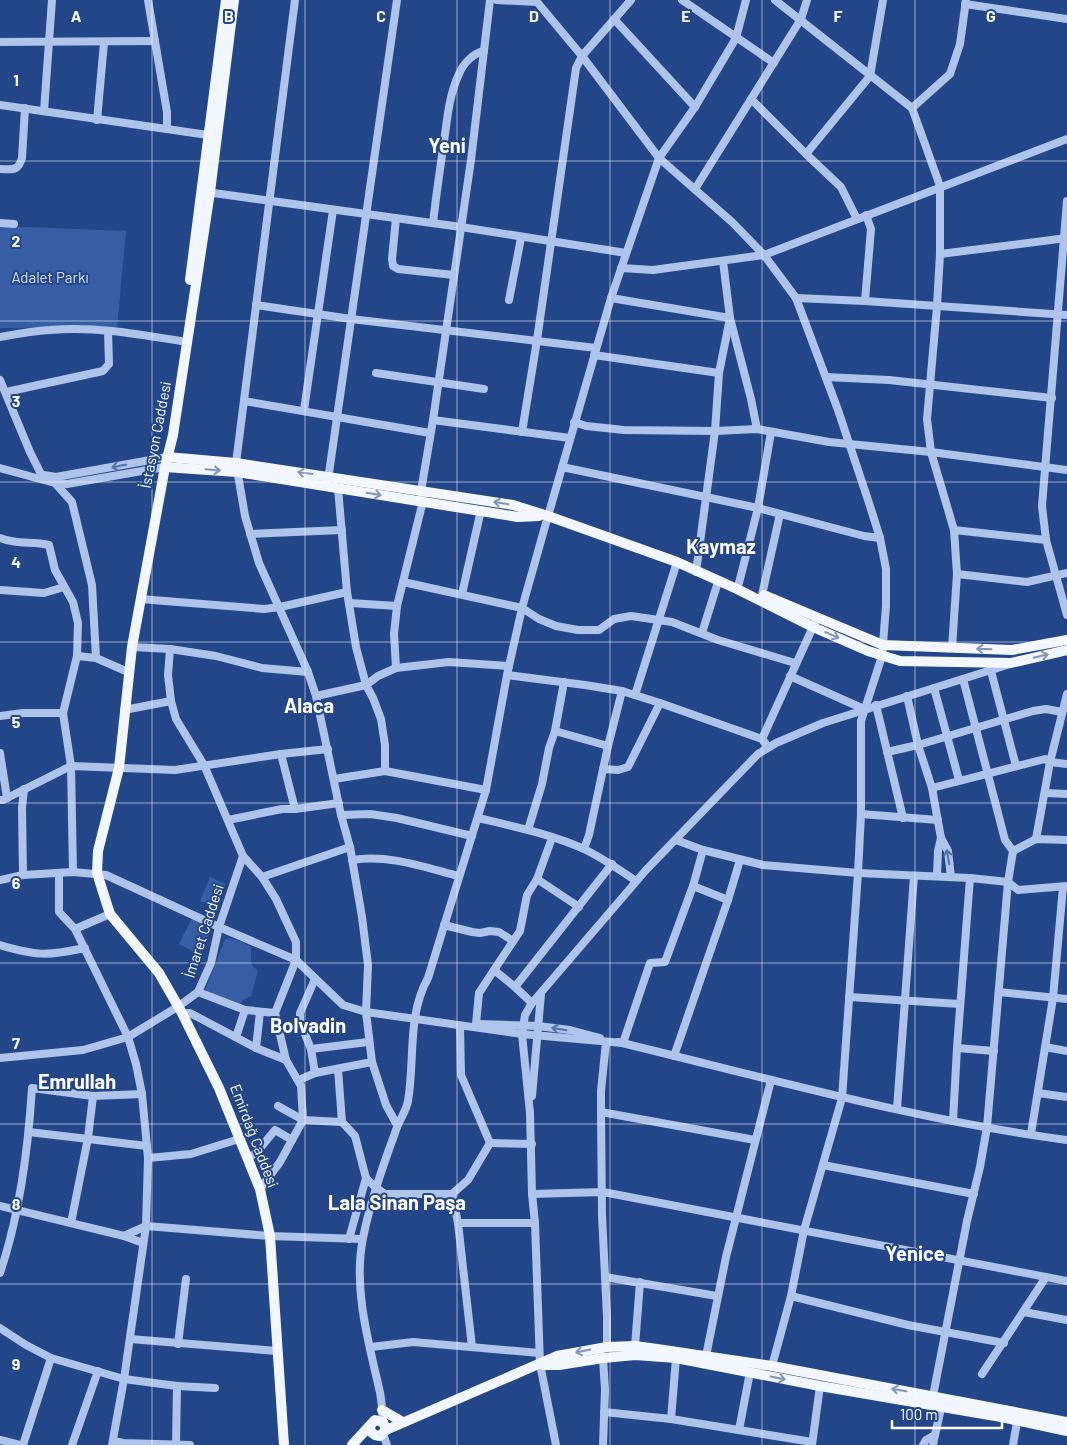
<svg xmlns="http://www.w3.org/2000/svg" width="1067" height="1445" viewBox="0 0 1067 1445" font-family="Barlow,sans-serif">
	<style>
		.green { fill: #375ea5 }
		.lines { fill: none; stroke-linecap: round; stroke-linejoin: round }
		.minor { stroke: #afc4ea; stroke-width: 8 }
		.major { stroke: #f2f6fe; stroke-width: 10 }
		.oneway { stroke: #5472aa }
		.oneway2 { stroke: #8095bd }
		.grid { fill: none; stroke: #fff; stroke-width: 1; stroke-opacity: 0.55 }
		.labels { text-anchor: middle; stroke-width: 4; stroke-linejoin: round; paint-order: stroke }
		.park-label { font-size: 15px; fill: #d3e0f7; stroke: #234688 }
		.street-label { font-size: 15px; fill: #fff; stroke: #234688 }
		.district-label { font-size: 20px; font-weight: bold; fill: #fff; stroke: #234688 }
		.grid-label { font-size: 16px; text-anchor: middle; font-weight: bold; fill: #fff; stroke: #234688; stroke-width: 4; stroke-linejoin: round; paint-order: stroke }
	</style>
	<rect width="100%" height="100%" fill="#234688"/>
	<g class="green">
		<path d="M0,226l126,5 -9,96 -117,1z"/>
		<path d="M210,877l16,7 -10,23 -16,-6z"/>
		<path d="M192,918l20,10 -12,27 -21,-11z"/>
		<path d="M230,938l12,4 9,5v17l7,7 -7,25 -8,4 -4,7 -35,-14 21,-54z"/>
	</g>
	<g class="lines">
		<g class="minor">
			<path d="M148,0l19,112v17"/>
			<path d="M295,0l-59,463 9,53 14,47 49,109 8,24 25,119 9,32 12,70 6,48 -2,47 6,50 14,43 11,20"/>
			<path d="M682,0l92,63"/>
			<path d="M746,0l-10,38 -41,69 -36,51 73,64 32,33 32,43 42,112 32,96 10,32 6,31v37l-4,50 -21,65v93l-3,59 -16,225 -38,132 -13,66 -19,70"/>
			<path d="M775,0l137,108 28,78v68l-3,52 -10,113 4,33 23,78 3,44 -5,74"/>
			<path d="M965,4l102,15"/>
			<path d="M614,19l81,88"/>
			<path d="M0,42l155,-1"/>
			<path d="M751,99l55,55 35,33 16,32"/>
			<path d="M0,105l208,30"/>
			<path d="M912,108l38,-34 10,-30 6,-44"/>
			<path d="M44,111l8,-111"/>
			<path d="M97,120l7,-77"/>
			<path d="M806,154l64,-78 13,-76"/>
			<path d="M0,169c12,0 18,3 22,-11l3,-50"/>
			<path d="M695,189l106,-170 6,-19"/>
			<path d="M206,192l255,35 165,26"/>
			<path d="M1067,201l-25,305 4,34 21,75"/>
			<path d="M396,218l-4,41 1,7 5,3 56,6"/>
			<path d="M0,223l14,1"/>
			<path d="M433,223c3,-27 7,-54 11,-81 3,-22 5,-47 15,-68 4,-10 14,-21 25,-23"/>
			<path d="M940,254l127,-16"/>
			<path d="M621,268l32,2 111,-15 303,-116"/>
			<path d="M611,298l119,20 21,81 6,30"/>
			<path d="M796,298l69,3 202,14"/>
			<path d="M509,300l12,-62"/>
			<path d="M865,301l6,-72 -5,-14"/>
			<path d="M256,305l95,14 245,29"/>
			<path d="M0,337c16,-3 33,-6 50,-7 44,-4 88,4 131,11"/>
			<path d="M594,355l125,18"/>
			<path d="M376,373l108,16"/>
			<path d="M826,377l63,3 163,18"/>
			<path d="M0,380l30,72 11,22 14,9 17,19 20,83 4,73"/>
			<path d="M6,392l97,-21 6,-7 -1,-33"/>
			<path d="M244,401l186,32"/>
			<path d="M304,410l29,-200"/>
			<path d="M433,420l137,18"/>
			<path d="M574,422l12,4 38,4 91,1 42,-2 72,13 102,10 136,18"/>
			<path d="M522,432l15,-92 39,-272 6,-12 49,-56"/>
			<path d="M562,467l196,41 106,28 16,2"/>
			<path d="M0,468l55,15 12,1 98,-17"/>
			<path d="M44,475l12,2 111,-20"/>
			<path d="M328,480l69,-480"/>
			<path d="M338,488l9,104 9,55 10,38 7,13 8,21 4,26v26"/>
			<path d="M954,530l92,10"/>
			<path d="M250,534l92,-4"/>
			<path d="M0,538c17,7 32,3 49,7l6,25 18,32 5,21 -1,33 -14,57 8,53 2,106"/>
			<path d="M696,572l19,-141 4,-58 11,-55 -7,-57"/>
			<path d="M957,574l70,8 40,-9"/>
			<path d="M403,582l119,26 17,11 17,7 22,4h21l15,-11 17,-3 41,6 46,18 77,23"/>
			<path d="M739,583l19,-75 13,-76"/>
			<path d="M0,590l44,3 20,-6"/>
			<path d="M462,594l19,-84"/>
			<path d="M762,595l18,-81"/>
			<path d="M140,599l124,10 16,-2 67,-15"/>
			<path d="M350,603l47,3"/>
			<path d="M702,633l16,-51"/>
			<path d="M132,647l38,2 46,7 46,12 46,4"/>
			<path d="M170,649l-2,26 3,26 5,18 28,46 39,91 19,21 14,22 20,43v18l-21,53 11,47 15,26 2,34 -23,42 -20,27"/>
			<path d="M77,656l19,2 32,14"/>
			<path d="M396,668l-2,-34 3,-28 26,-105 -2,-10 12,-71 38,-260 19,-160"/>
			<path d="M991,671l25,95"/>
			<path d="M507,675l78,10 37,6 38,12 102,36 6,8"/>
			<path d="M790,676l74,33"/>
			<path d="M934,688l25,92"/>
			<path d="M635,695l42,-133"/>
			<path d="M316,696l50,-11 12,-9 18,-8 53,-6 60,4"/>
			<path d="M907,696l11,49 14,43 9,50 7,13 3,26"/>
			<path d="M876,705l27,113"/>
			<path d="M124,710l47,-9"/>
			<path d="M0,716l23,-3h40"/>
			<path d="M555,731l53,15"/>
			<path d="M762,739l55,-121"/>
			<path d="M887,752l31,-7 115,-34 13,-2 16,3"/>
			<path d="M0,753l7,45"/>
			<path d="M281,754l14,55"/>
			<path d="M603,769l15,1 10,-3 32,-64"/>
			<path d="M334,779l51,-8 101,19"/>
			<path d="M932,788l113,-29 5,3 17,2"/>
			<path d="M1045,793l22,1"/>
			<path d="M0,800h3l68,-34 104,4 106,-16 47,-5"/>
			<path d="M861,814l77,6"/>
			<path d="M341,815l29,-1 27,4 75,18"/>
			<path d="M478,818c34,8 77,17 108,32 18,9 34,20 50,31"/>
			<path d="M228,820l54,-11h13l44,-6"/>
			<path d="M528,830l14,-46 7,-36 6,-17 9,-49"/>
			<path d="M1036,839l14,-77 17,-68"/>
			<path d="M676,840l27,10 60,15 95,8 112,5 38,4 10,8 49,-4"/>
			<path d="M584,849l5,-14 19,-89 14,-55"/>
			<path d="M1013,851l23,-12 31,1"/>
			<path d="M352,860c36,-6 72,7 106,16"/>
			<path d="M59,873v39l16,17 53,108 8,27 6,30 6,64 -2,68 -22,153 -12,66"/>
			<path d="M23,875l-1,-67 2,-19"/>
			<path d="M937,876l1,-25 3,-13"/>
			<path d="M262,877l88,-30"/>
			<path d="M537,879l42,28"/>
			<path d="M0,880l23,-5 50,-3 33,3 113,52 77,33 47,45 23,7 156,22 101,9"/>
			<path d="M693,886l35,14"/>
			<path d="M444,925l28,7 8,1 10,-2 9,1 14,9"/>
			<path d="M75,929l35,-15"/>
			<path d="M0,945c37,11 47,11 85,3"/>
			<path d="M515,987l-21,-17 26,-39 7,-36 10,-16 15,-41"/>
			<path d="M198,992l47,18 30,3"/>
			<path d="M999,992l68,7"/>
			<path d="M849,997l111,7"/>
			<path d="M532,1003l-17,-16 97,-123"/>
			<path d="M182,1013h8l66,35 30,12"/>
			<path d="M476,1024l3,-31 15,-23"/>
			<path d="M480,1024l58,2 32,4 30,8"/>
			<path d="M236,1037l9,-27"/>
			<path d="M606,1042l-5,49v21l1,103 5,102v30"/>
			<path d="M618,1042c149,36 297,78 449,98"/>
			<path d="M623,1043l27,-80 15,-1 28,-76 10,-36"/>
			<path d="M1045,1047l22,4"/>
			<path d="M256,1048l4,-36"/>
			<path d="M957,1048l37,3"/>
			<path d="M311,1049l57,-7"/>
			<path d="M674,1056l54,-156 12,-40"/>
			<path d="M0,1058l83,-8 45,-13 51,-31 19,-14 13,-29 8,-36 24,-71"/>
			<path d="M338,1069l4,53"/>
			<path d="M315,1073l-4,-24 -11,-27v-9l15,-34"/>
			<path d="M299,1080l16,-7 57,-11"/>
			<path d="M1038,1093l29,4"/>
			<path d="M532,1096l9,-102"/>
			<path d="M278,1106l25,14 39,2 13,14 11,42 9,9 10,7h67l16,-14 22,-37 -29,-68 -1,-49"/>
			<path d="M897,1109l17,-233"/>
			<path d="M601,1112l154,28"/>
			<path d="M953,1121l4,-73 13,-170"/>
			<path d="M29,1132l118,14"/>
			<path d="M1031,1134l22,-136 10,-111"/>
			<path d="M490,1143l42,1"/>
			<path d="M148,1158l43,-4 48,-15"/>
			<path d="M247,1159l10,-7 18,-22 17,10"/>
			<path d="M823,1165l151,29"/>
			<path d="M452,1194l6,29 14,124"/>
			<path d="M532,1194l71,-2 464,89"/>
			<path d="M0,1206l124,30 22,-10 124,10 92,3"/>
			<path d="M71,1223l17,-85 5,-42"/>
			<path d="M458,1223h77"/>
			<path d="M124,1236l19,7"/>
			<path d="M349,1239l17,-61"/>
			<path d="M0,1273c20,-59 28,-122 32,-185l61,8 49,-2"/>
			<path d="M605,1277l112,19"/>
			<path d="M791,1296l117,29 96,18"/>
			<path d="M1024,1312l43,8"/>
			<path d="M0,1328l26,17 25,13 73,21 53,7 -1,59"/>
			<path d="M130,1339l147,12"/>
			<path d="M178,1344l8,-65"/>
			<path d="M635,1346l5,-64"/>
			<path d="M371,1347l42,-5 126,11"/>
			<path d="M706,1356l20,-99 45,-177"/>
			<path d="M982,1374l64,-97"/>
			<path d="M177,1386l38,2"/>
			<path d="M604,1412l67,7 141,23"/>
			<path d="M671,1419l5,-61"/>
			<path d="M383,1422c-1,-11 -1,-23 -4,-34 -11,-48 -26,-101 -16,-150 7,-36 19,-70 32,-105 3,-11 11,-21 13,-32 7,-40 -1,-86 20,-123l58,-188 21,-115 15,-67 26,-92 63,-218 48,-140 -77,-102 -45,-54 -40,-2"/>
			<path d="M739,1430l11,-58"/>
			<path d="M383,1434l4,11"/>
			<path d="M0,1440l20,5"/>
			<path d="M114,1441l9,2 67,2"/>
			<path d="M23,1445l28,-87"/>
			<path d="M72,1445l26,-74"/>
			<path d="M556,1445l-16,-81 -5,-141 -3,-29 -2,-81 -8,-79 3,-19 7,-12 114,-133 112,-116 18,-11 47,-20 184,-58"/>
			<path d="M603,1445l2,-55 -2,-32"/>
			<path d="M812,1445l8,-59"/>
			<path d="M923,1445l3,-5 9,-5 5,-22 -7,-17 34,-175 13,-54 7,-40 21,-245 5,-31 -8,-11 -42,-161"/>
			<path d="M933,1445l2,-10"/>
			<path d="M1013,1445l5,-29"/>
		</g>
		<g class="major">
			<path d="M234,0l-24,192 -37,243 -8,32 -33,180 -13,121 -21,83 -1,22 13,41 49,59 23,40 37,75 41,101 10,47 14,209"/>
			<path d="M190,280l36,-280"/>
			<path d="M167,457l69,6 277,42 35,11 129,46 60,27 76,38 55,24 32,10 111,2 56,-13"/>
			<path d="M165,467l72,5 281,45 21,-1"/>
			<path d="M764,595l119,50 129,5 55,-10"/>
			<path d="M543,1365h16l44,-7 32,-3 41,3 144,28 181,31 66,14"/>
			<path d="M382,1410l19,11"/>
			<path d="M386,1430l171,-74 50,-9 28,-1 22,3 115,17 295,56"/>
			<path d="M352,1445l23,-25 8,2 3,8 -6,6 -5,-1 -4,-3 -1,-6"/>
		</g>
	</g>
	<defs><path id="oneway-shaft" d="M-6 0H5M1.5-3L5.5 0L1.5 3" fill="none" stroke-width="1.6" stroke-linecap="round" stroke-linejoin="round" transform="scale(1.25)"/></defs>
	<g class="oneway">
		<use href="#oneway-shaft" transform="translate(119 466) rotate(169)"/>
		<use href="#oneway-shaft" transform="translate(948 857) rotate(-100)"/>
		<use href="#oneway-shaft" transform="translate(559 1029) rotate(-171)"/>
	</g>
	<g class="oneway2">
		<use href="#oneway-shaft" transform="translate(213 470) rotate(5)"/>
		<use href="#oneway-shaft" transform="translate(305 473) rotate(-172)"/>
		<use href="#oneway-shaft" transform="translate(374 494) rotate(9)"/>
		<use href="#oneway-shaft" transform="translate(501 503) rotate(-171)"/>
		<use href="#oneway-shaft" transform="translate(832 635) rotate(24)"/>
		<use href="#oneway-shaft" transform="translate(984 649) rotate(-178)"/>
		<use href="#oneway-shaft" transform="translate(1041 656) rotate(-13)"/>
		<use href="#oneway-shaft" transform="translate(583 1351) rotate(169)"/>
		<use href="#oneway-shaft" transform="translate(778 1378) rotate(11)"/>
		<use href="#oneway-shaft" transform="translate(899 1390) rotate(-170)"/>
	</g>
	<path class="grid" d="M152,0v1445M305,0v1445M457,0v1445M610,0v1445M762,0v1445M915,0v1445M0,161h1067M0,321h1067M0,482h1067M0,642h1067M0,803h1067M0,963h1067M0,1124h1067M0,1284h1067"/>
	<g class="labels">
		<g class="park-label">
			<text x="50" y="283">Adalet Parkı</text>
		</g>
		<g class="street-label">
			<text transform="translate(156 435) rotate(-79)" y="5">İstasyon Caddesi</text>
			<text transform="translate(204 931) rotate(-72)" y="5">İmaret Caddesi</text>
			<text transform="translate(254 1136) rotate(69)" y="5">Emirdağ Caddesi</text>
		</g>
		<g class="district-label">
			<text x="447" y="153">Yeni</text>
			<text x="721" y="554">Kaymaz</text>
			<text x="309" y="713">Alaca</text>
			<text x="308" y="1033">Bolvadin</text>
			<text x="77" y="1089">Emrullah</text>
			<text x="397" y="1210">Lala Sinan Paşa</text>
			<text x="915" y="1261">Yenice</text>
		</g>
	</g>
	<g class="grid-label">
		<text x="76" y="22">A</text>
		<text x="229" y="22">B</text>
		<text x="381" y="22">C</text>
		<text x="534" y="22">D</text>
		<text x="686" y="22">E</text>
		<text x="838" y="22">F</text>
		<text x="991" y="22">G</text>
		<text x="16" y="86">1</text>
		<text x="16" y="247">2</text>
		<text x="16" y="407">3</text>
		<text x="16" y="568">4</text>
		<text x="16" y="728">5</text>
		<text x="16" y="889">6</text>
		<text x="16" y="1049">7</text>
		<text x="16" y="1210">8</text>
		<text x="16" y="1370">9</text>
	</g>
	<path d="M892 1420v8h110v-8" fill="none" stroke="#ffffff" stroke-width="2.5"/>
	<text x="900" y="1420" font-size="15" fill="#ffffff" stroke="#234688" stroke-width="4" paint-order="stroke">100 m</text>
</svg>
